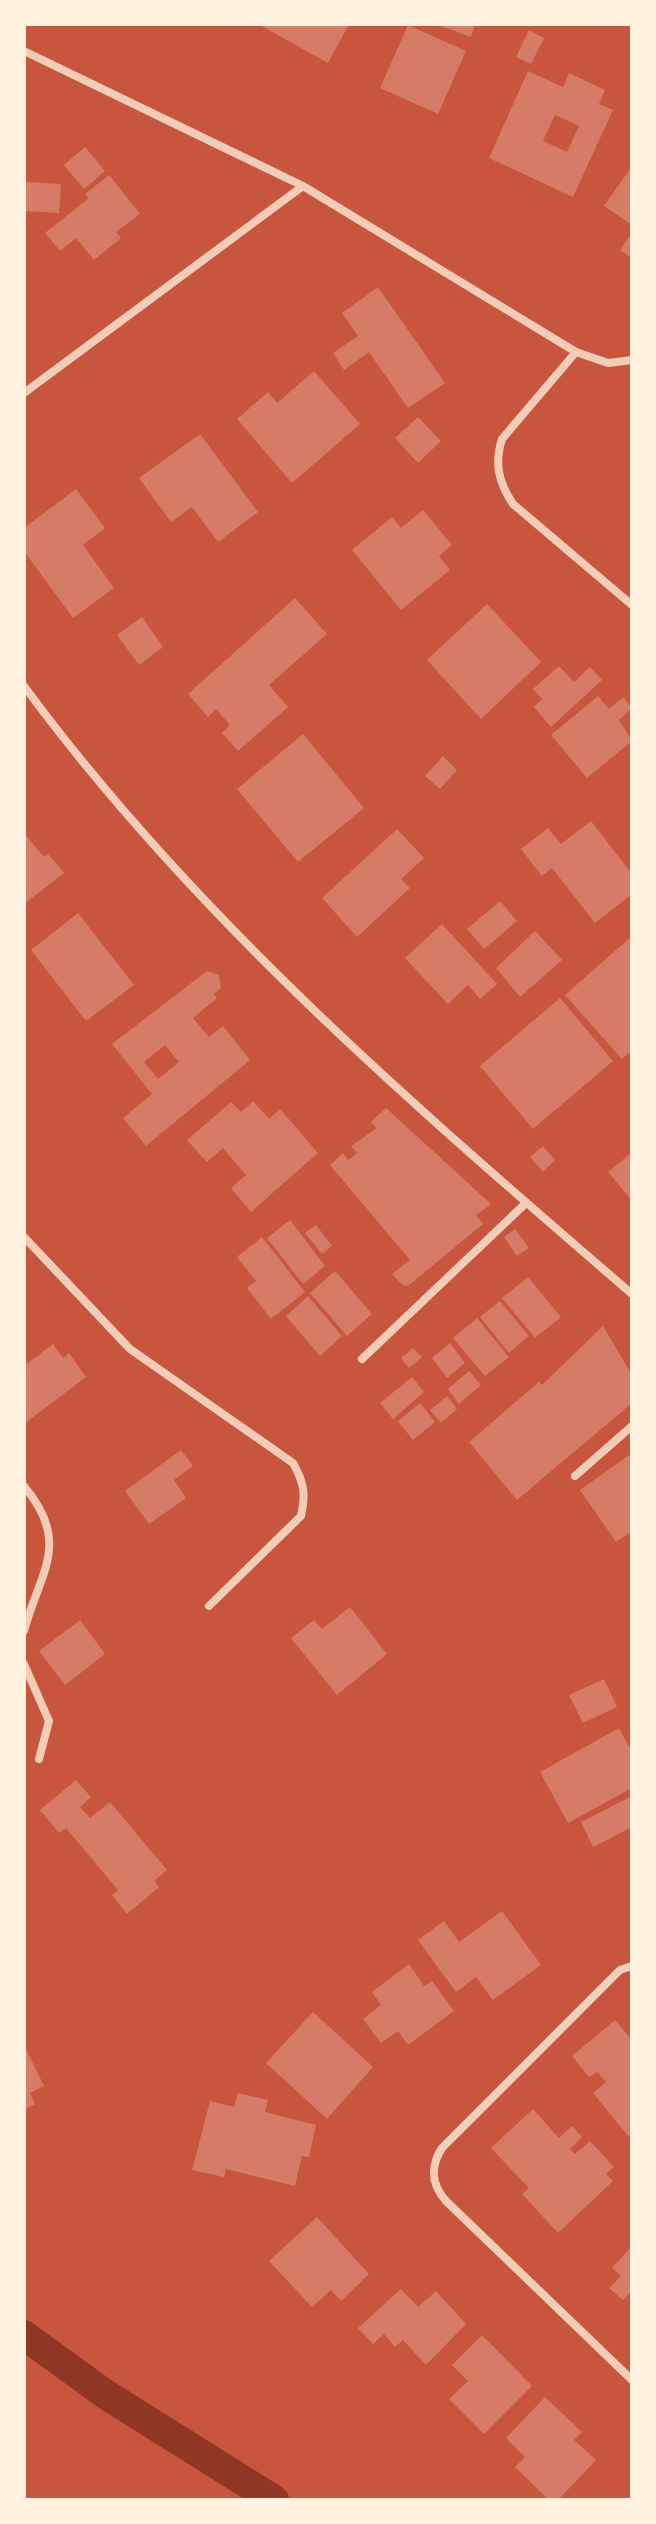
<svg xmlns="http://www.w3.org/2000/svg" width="656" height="2524" viewBox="0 0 656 2524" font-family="Poppins,sans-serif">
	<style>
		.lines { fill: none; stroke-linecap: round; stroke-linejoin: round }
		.canal { stroke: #8f3625; stroke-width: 30 }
		.building { fill: #d67c66; fill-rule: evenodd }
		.minor { stroke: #f1ccb7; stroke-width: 8 }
	</style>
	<rect width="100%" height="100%" fill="#c8553d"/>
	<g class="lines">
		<path class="canal" d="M24,2335l81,59 169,106"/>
	</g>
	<g class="building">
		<path d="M258,24h91l-21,39z"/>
		<path d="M435,24h40l-4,13z"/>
		<path d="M408,25l58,26 -28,63 -58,-26z"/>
		<path d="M529,30l15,8 -13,26 -15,-7z"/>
		<path d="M528,71l35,16 6,-14 36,17 -6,14 14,6 -40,87 -84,-39zM555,115l24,11 -12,26 -24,-11z"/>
		<path d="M85,147l20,24 -21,18 -20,-24z"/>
		<path d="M632,166v59l-28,-19z"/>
		<path d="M109,175l31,39 -24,18 5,6 -27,22 -18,-22 -16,13 -15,-18 44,-35 -4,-4z"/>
		<path d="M24,182l37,2 -2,29 -35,-2z"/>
		<path d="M632,232v26l-12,-8z"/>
		<path d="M378,287l67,96 -37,25 -39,-56 -25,18 -11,-17 25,-17 -16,-23z"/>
		<path d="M314,371l46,53 -68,59 -55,-64 31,-27 9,11z"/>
		<path d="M418,417l23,24 -23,22 -23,-25z"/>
		<path d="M200,434l58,78 -40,30 -26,-35 -21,15 -32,-44z"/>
		<path d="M76,489l29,39 -22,17 31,43 -41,30 -49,-67v-23z"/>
		<path d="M423,510l29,35 -13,11 11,14 -49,40 -49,-60 40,-33 9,11z"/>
		<path d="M295,598l32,36 -58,51 19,22 -50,44 -16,-18 8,-8 -14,-16 -8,8 -20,-23z"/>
		<path d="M487,604l54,58 -60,57 -54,-59z"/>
		<path d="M142,617l21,30 -24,18 -22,-30z"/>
		<path d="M559,666l15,16 16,-15 12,13 -51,47 -17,-20 8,-8 -9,-10z"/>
		<path d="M598,696l11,13 14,-12 9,11 -13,12 13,21 -45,37 -36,-43z"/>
		<path d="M303,734l61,74 -66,54 -61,-73z"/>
		<path d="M443,756l14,14 -17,19 -15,-13z"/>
		<path d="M591,821l41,53v20l-37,29 -43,-55 -10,8 -21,-27 27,-21 13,16z"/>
		<path d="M397,829l27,29 -23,21 9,9 -53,49 -35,-39z"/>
		<path d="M24,833l20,24 4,-3 16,19 -40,31z"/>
		<path d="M500,901l17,20 -33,28 -17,-20z"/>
		<path d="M78,913l56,72 -48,36 -55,-71z"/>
		<path d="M442,924l55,60 -17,15 -12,-14 -20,19 -43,-46z"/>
		<path d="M535,931l27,29 -42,37 -24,-29z"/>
		<path d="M632,936v114l-10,9 -57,-64z"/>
		<path d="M207,971l12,4 2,13 -7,6 3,4 -24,20 16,19 14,-11 27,34 -104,86 -23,-28 29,-24 -40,-50zM165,1045l14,17 -21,17 -14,-17z"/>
		<path d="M560,998l53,63 -80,68 -53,-63z"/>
		<path d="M253,1101l16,18 11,-10 38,44 -67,59 -20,-24 15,-13 -23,-27 -16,14 -20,-22 44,-38 10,10z"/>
		<path d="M386,1108l105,96 -15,11 7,9 -75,62 -5,-1 -11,-11 18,-14 -80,-95 13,-12 5,7 9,-7 -6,-7 26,-18 -6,-6z"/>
		<path d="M543,1146l12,14 -12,12 -13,-15z"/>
		<path d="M632,1152v49l-24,-29z"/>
		<path d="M290,1220l35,46 -22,18 -36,-46z"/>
		<path d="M316,1225l16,21 -10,8 -17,-21z"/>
		<path d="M515,1229l14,19 -12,8 -13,-19z"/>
		<path d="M262,1237l43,55 -34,27 -24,-31 9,-7 -19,-24z"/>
		<path d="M335,1271l37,43 -25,22 -37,-43z"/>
		<path d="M528,1277l33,40 -26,21 -33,-40z"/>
		<path d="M308,1296l34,40 -22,20 -34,-40z"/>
		<path d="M500,1301l29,35 -20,17 -29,-36z"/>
		<path d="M477,1318l32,39 -24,19 -32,-38z"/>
		<path d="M603,1326l29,49v28l-115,97 -48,-58 70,-60 3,3z"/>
		<path d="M450,1343l15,20 -18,15 -15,-20z"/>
		<path d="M53,1344l10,14 6,-5 17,24 -62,47v-58z"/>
		<path d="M413,1348l9,9 -13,11 -8,-10z"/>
		<path d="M469,1371l12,14 -22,19 -11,-15z"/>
		<path d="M412,1377l12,15 -31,27 -13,-16z"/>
		<path d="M447,1396l10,13 -16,14 -11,-13z"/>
		<path d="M420,1403l15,19 -22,18 -15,-19z"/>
		<path d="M181,1450l12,16 -19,14 12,18 -37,26 -24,-33z"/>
		<path d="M632,1453v78l-16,11 -36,-52z"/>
		<path d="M350,1607l37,47 -50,41 -46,-57 23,-18 8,9z"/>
		<path d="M80,1620l25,34 -40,31 -26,-34z"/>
		<path d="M604,1679l13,28 -34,16 -14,-28z"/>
		<path d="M619,1728l13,24v36l-64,35 -28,-51z"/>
		<path d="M76,1780l15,17 -11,10 10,11 20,-16 57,68 -13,11 5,6 -32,27 -15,-19 6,-5 -52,-62 -7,5 -19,-23z"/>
		<path d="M632,1796v31l-39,20 -12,-25z"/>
		<path d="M502,1911l39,54 -48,35 -17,-23 -20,15 -38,-52 26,-19 15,21z"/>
		<path d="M409,1964l15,22 8,-5 22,30 -46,34 -10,-14 -17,12 -18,-24 18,-14 -9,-13z"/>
		<path d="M313,2012l60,55 -46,52 -61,-56z"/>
		<path d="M615,2020l17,20v93l-4,3 -35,-43 13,-11 -9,-10 -8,5 -17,-21z"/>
		<path d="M24,2045l20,41 -14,7 5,11 -11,6z"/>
		<path d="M238,2093l30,7 -3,12 51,13 -7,32 -7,-1 -7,30 -69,-17 -2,8 -32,-7 18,-69 24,6z"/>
		<path d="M533,2109l26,29 13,-12 10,11 -12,12 5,5 15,-13 24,26 -8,7 7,7 -55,52 -36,-39 7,-6 -38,-40z"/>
		<path d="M317,2217l52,57 -28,27 -10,-11 -19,17 -43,-46z"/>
		<path d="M632,2246v45l-9,9 -14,-12 12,-12 -9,-8z"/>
		<path d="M401,2289l17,18 18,-16 30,33 -40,41 -23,-25 -8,7 -11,-13 -11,10 -15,-16z"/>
		<path d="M482,2335l50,51 -48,48 -35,-35 19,-18 -16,-16z"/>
		<path d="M545,2397l37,35 -8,8 22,20 -38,40h-9l-34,-33 10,-10 -19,-19z"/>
	</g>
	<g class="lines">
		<g class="minor">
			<path d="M24,51l279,135 273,166"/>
			<path d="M632,360l-24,3 -32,-11 -74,87c-8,25 -3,44 11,65l119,101"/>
			<path d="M24,393l279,-207"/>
			<path d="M24,686c171,232 391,421 608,608"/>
			<path d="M24,1237l106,112 163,114c11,19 13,32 8,53l-92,90"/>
			<path d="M362,1359l164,-156"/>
			<path d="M575,1476l57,-50"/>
			<path d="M24,1486c48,58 16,85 0,145"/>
			<path d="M24,1664l25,57 -10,38"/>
			<path d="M632,1966l-12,4 -178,178c-12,19 -11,36 4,53l186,179"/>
		</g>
	</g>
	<rect width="656" height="2524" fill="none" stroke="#fff3e0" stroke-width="52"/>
</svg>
